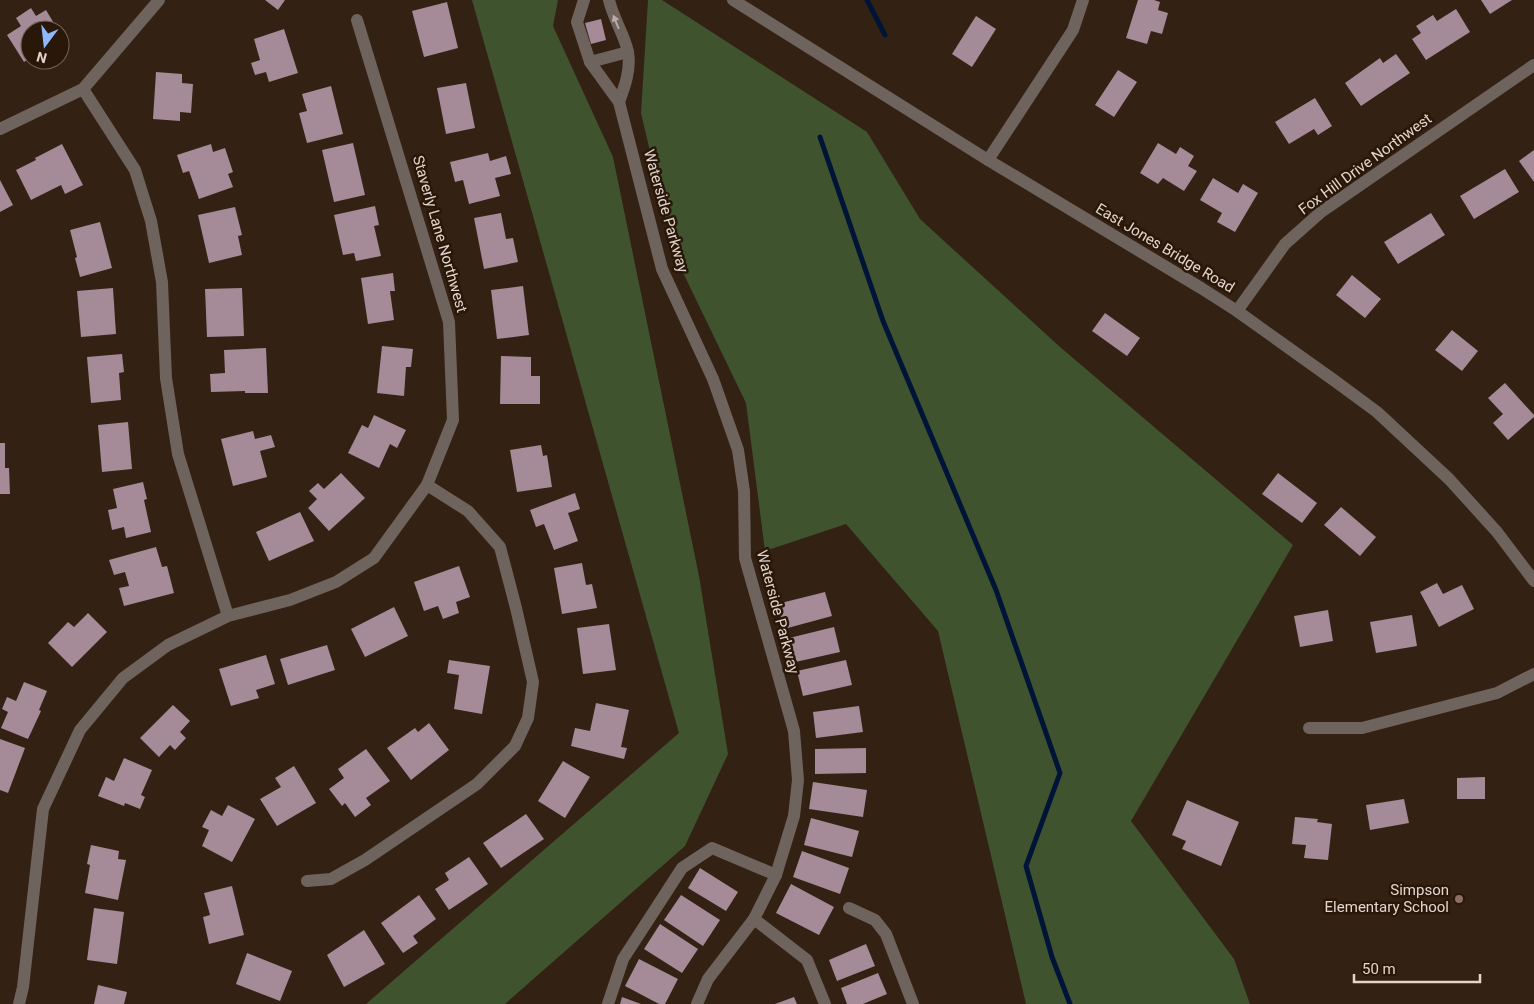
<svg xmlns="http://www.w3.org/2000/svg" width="1534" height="1004" viewBox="0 0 1534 1004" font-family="Roboto,sans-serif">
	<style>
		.green { fill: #40532f }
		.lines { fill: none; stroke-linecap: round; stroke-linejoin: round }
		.stream { stroke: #001438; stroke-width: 5 }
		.building { fill: #a58a98 }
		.minor { stroke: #6e635d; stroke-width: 12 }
		.oneway { fill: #b9ada5 }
		.education-dot { fill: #8d6e63; stroke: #291709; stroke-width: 2 }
		.labels { text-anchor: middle; stroke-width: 5; stroke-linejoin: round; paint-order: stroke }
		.street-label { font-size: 15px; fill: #e2d5cc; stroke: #291709 }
		.poi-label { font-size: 15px; fill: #e2d5cc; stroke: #291709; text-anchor: end }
	</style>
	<rect width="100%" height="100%" fill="#332113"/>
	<g class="green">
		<path d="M472,0h86l-5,26 60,131 86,419 29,178 -43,92 -180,158h-139l313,-271z"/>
		<path d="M648,0h14l205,132 53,87 140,128 233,198 -162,276 103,138 16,45h-224l-88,-373 -92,-107 -81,27 -19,-148 -72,-149 -33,-141z"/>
	</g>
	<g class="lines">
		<g class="stream">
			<path d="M867,0l18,35"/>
			<path d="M820,137l63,184 113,269 64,183 -34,93 26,91 18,47"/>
		</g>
	</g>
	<g class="building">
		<path d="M265,0h20l-7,10z"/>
		<path d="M1138,0h16l6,2 -2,8 10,3 -6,21 -11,-3 -4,13 -21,-6z"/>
		<path d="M1481,0h31l-22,14z"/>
		<path d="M447,2l11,46 -34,9 -12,-46z"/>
		<path d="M31,8l5,8 10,-6 12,20h-28v28l-6,4 -17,-27 14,-9 -5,-8z"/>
		<path d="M1456,9l14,23 -44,28 -14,-21 9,-6 -5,-7 17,-11 4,6z"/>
		<path d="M976,16l20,13 -24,38 -20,-13z"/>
		<path d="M601,19l5,21 -15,4 -6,-21z"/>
		<path d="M284,29l14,44 -29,9 -3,-10 -11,3 -4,-12 9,-3 -6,-21z"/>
		<path d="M1396,54l14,19 -49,33 -16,-23 35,-25 3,5z"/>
		<path d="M1118,70l19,12 -23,35 -19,-12z"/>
		<path d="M156,72l26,2v9l11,1 -2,29 -11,-1v9l-27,-2z"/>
		<path d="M466,83l9,45 -29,6 -9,-46z"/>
		<path d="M331,86l12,48 -36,9 -8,-30 8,-2 -5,-17z"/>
		<path d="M1315,98l17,28 -14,9 -4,-6 -25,15 -14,-22z"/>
		<path d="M353,143l12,52 -31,7 -12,-52z"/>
		<path d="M1158,143l18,11 4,-7 14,9 -6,10 9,5 -13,20 -21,-13 -5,6 -18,-11z"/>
		<path d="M62,144l21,41 -18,9 -4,-9 -30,15 -15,-30 20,-10 -1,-2z"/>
		<path d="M211,144l2,8 12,-4 8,24 -5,2 5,13 -34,12 -10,-28 -6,2 -6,-18z"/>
		<path d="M1534,150v32l-15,-21z"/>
		<path d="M488,153l2,8 16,-5 5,18 -16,4 5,18 -31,8 -6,-24 -8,2 -5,-20z"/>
		<path d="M1505,169l14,23 -45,27 -14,-23z"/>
		<path d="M1213,178l25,15 5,-9 15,9 -23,39 -18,-10 5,-9 -22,-13z"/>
		<path d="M0,180l13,25 -13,7z"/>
		<path d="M375,206l4,19 -5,1 7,30 -25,5 -2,-8 -11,2 -9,-40z"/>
		<path d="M235,207l7,28 -4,1 4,19 -33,8 -11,-48z"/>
		<path d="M501,213l5,26 7,-1 5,24 -34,7 -10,-51z"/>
		<path d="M1431,213l14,22 -47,29 -14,-22z"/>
		<path d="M100,222l12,46 -32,9 -5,-19 2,-1 -7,-27z"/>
		<path d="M393,273l2,18h-5l4,29 -26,4 -7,-46z"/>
		<path d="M1352,275l29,24 -16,19 -29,-23z"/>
		<path d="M523,286l6,49 -32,4 -6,-49z"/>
		<path d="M113,288l3,46 -35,3 -4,-46z"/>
		<path d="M242,288l2,48 -37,1 -2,-48z"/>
		<path d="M1105,313l35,25 -13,18 -35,-25z"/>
		<path d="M1452,330l26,21 -16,20 -27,-21z"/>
		<path d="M382,346l31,3 -2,18h-5l-2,29 -27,-3z"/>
		<path d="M266,348l2,45h-23v-2l-34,1 -1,-18 15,-1 -1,-23z"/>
		<path d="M122,354l2,18 -5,1 2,27 -30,3 -4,-46z"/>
		<path d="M501,356l30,1v19h9v28h-40z"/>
		<path d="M1505,383l29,32v2l-26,23 -15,-17 10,-9 -15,-16z"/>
		<path d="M374,415l32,15 -9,18 -7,-4 -11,24 -31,-15 14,-28 6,3z"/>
		<path d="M128,422l4,47 -30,3 -4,-47z"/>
		<path d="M253,431l2,8 16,-4 4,12 -15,4 7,26 -34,9 -12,-47z"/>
		<path d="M0,443h5v25h4l1,26h-10z"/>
		<path d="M541,445l2,11 4,-1 5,32 -35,5 -7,-42z"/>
		<path d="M341,473l24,25 -36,33 -21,-23 9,-9 -8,-8 9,-8 6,6z"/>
		<path d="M1278,473l39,30 -15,20 -40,-29z"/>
		<path d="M143,482l4,17 -3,1 7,32 -25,6 -2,-11 -12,3 -4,-20 9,-2 -4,-19z"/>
		<path d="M575,493l5,16 -12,4 10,28 -24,9 -10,-26 -8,3 -6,-17z"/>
		<path d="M1341,507l35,30 -16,19 -36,-31z"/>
		<path d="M300,512l14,29 -45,20 -13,-29z"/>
		<path d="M156,547l6,20 5,-1 7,27 -50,13 -5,-18 10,-2 -4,-14 -11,3 -5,-15z"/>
		<path d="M582,563l4,22 6,-1 5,24 -35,6 -8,-46z"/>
		<path d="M459,566l11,31 -14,5 3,11 -16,6 -5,-13 -14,5 -10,-29z"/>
		<path d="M1437,583l6,11 19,-9 12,24 -35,18 -19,-35z"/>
		<path d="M825,592l7,24 -48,13 -7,-25z"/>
		<path d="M394,607l14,29 -43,21 -14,-28z"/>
		<path d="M1328,610l5,31 -33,6 -6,-31z"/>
		<path d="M88,613l19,19 -35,35 -24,-24 20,-21 6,5z"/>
		<path d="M1412,615l5,31 -41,7 -6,-31z"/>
		<path d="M609,624l7,46 -33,4 -6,-46z"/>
		<path d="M834,627l6,25 -49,11 -6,-24z"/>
		<path d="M327,645l8,25 -47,15 -8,-26z"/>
		<path d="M266,655l9,29 -19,6 3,8 -28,8 -12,-37z"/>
		<path d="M449,660l41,6 -8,48 -28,-5 5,-34 -12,-2z"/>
		<path d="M846,660l6,25 -49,11 -6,-25z"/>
		<path d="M24,682l23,9 -8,19 2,1 -13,28 -27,-11 7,-16 -6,-3 5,-12 9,4z"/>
		<path d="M596,703l33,7 -8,37 6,1 -3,11 -53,-13 4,-18 15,3z"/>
		<path d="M173,705l17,16 -10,11 6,6 -11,12 -5,-5 -11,12 -19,-19z"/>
		<path d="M859,706l4,26 -47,6 -3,-26z"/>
		<path d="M429,723l20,27 -38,30 -24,-32 28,-20 3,4z"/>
		<path d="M0,739l25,9 -17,45 -8,-3z"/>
		<path d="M866,748v25l-51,1v-25z"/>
		<path d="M366,749l24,32 -24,17 5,7 -16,12 -10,-14 -3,3 -13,-17 15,-11 -6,-9z"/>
		<path d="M124,758l28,12 -11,25 4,2 -5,12 -15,-6 -1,3 -26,-10 8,-19 8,4z"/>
		<path d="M563,761l27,16 -25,41 -27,-17z"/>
		<path d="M294,766l22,37 -39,23 -17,-27 21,-12 -6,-9z"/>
		<path d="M1485,777v22h-28v-21z"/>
		<path d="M813,782l54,8 -4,27 -54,-8z"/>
		<path d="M1404,799l5,24 -39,7 -4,-25z"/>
		<path d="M1187,800l52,22 -18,44 -39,-17 4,-8 -14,-6z"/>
		<path d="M228,805l27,14 -23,43 -30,-16 7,-16 -7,-3 9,-17 11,6z"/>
		<path d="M526,814l18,25 -43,29 -18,-25z"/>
		<path d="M1295,817l23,2 -1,3 15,2 -4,36 -24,-2 2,-13 -14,-1z"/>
		<path d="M811,818l48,13 -7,26 -48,-12z"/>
		<path d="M91,845l28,6 -1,8 8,1 -8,40 -33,-7 5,-28 -3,-1z"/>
		<path d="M802,851l47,17 -9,26 -47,-17z"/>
		<path d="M469,857l19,27 -39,26 -14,-21 14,-9 -4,-7z"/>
		<path d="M700,868l38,24 -12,19 -38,-23z"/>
		<path d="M791,884l43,23 -15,28 -43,-22z"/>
		<path d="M232,886l12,49 -35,9 -6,-27 7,-2 -6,-22z"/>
		<path d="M419,895l17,24 -23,17 5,7 -15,10 -22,-30z"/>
		<path d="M681,895l39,25 -17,26 -39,-26z"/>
		<path d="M94,908l30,4 -7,52 -30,-4z"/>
		<path d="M660,924l38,25 -16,24 -38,-24z"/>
		<path d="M364,930l21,34 -41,23 -17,-32z"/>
		<path d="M866,944l9,22 -38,15 -8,-21z"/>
		<path d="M247,953l45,18 -12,30 -44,-17z"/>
		<path d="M639,959l39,20 -13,25h-6l-34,-18z"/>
		<path d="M878,973l9,21 -24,10h-16l-6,-16z"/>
		<path d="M98,985l29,7 -3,12h-30z"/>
		<path d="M622,997l19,7h-21z"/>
		<path d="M794,997l3,7h-22z"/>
	</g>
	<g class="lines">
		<g class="minor">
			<path d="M584,0l-7,22 13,40 29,40 43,167 51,110 25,71 6,41 1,67 49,173 4,49 -4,36 -18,59 -22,44 -46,60 -11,25"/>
			<path d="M609,0c4,18 16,36 19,52 3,17 -3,34 -9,50"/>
			<path d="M733,0l255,160 213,128 36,23 98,70 42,31 72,67 48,53 37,49"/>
			<path d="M590,62l38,-10"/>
			<path d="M83,89l52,81 16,51 11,61 4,96 12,76 50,162"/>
			<path d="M0,129l83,-40 76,-89"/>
			<path d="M988,160l85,-130 10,-30"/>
			<path d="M1237,311l48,-67 36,-32 213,-147"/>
			<path d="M1309,728h53l135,-35 37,-19"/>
			<path d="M307,881l24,-2 34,-19 112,-76 38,-38 13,-28 5,-36 -17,-74 -16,-61 -32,-36 -41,-26"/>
			<path d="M849,908l26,12 11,14 27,70"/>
			<path d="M754,919l53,41 18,44"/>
			<path d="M19,1004l4,-17 20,-178 37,-79 43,-52 45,-33 60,-29 62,-16 46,-18 38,-24 53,-73 26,-65 -4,-98 -92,-302"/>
			<path d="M608,1004l15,-45 59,-91 30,-20 64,27"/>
		</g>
	</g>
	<defs><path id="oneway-solid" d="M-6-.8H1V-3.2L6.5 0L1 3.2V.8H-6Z" transform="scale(1.25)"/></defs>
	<use class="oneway" href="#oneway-solid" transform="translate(616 22) rotate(-112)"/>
	<circle class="education-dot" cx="1459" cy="899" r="5"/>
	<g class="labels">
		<g class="street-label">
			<text transform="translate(1365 164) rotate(-36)" y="5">Fox Hill Drive Northwest</text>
			<text transform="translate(666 211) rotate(74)" y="5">Waterside Parkway</text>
			<text transform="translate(440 234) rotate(74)" y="5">Staverly Lane Northwest</text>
			<text transform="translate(1165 248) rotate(31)" y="5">East Jones Bridge Road</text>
			<text transform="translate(778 612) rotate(75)" y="5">Waterside Parkway</text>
		</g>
		<g class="poi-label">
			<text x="1449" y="895">Simpson<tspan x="1449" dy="17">Elementary School</tspan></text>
		</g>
	</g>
	<g transform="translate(45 45) rotate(195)"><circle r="24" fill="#291709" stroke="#736357"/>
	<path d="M0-4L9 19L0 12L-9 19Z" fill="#8db9fc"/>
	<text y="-8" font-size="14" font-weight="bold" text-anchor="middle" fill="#e2d5cc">N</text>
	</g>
	<path d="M1354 974v8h126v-8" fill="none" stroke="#e2d5cc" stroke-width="2.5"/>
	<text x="1362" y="974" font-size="15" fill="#e2d5cc" stroke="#291709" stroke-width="4" paint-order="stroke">50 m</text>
</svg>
